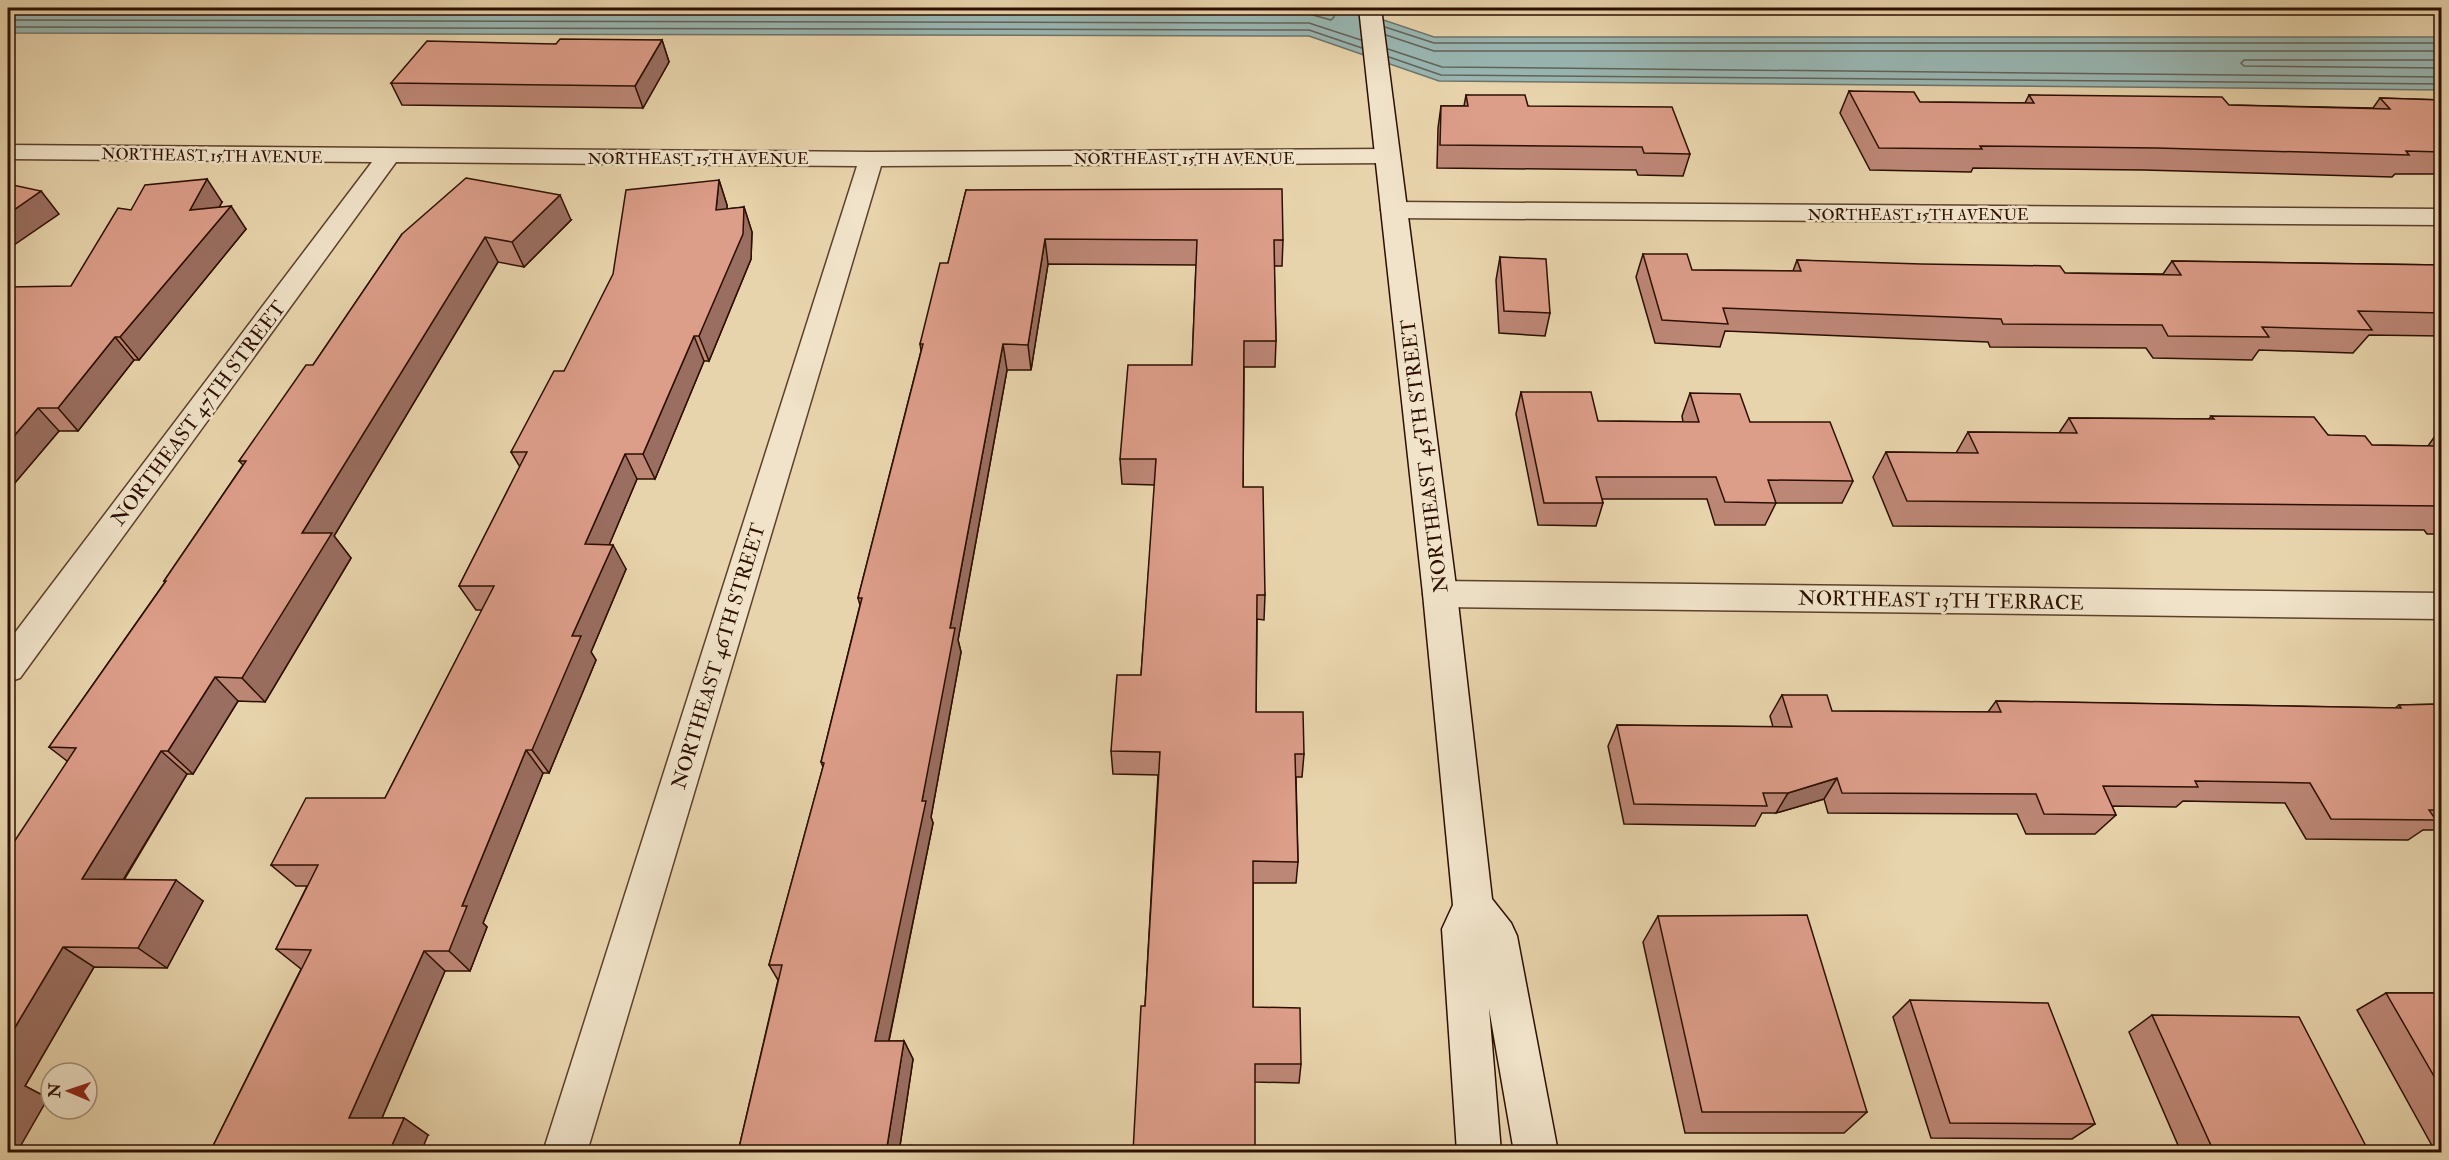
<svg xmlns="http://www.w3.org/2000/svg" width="2449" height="1160" viewBox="0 0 2449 1160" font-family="'IM FELL Double Pica',serif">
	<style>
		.water { fill: #99b7b3; stroke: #6e746b; stroke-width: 1.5 }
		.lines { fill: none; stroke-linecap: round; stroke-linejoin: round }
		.shore { stroke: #63635a; stroke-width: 1.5 }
		.street-casing { stroke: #5c402b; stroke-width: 3 }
		.secondary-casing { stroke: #2d0f00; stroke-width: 3 }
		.street { fill: #f0e3c9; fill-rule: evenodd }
		.secondary { fill: #f0e3c9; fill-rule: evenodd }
		.wall { fill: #bd8776; stroke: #2d0f00; stroke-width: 1.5 }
		.shaded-wall { fill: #9a6e60; stroke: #2d0f00; stroke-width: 1.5 }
		.building { fill: #dc9d89; stroke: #2d0f00; stroke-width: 1.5 }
		.labels { text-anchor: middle; stroke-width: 5; stroke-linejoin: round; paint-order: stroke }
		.far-street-label { font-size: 16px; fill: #2d0f00; stroke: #f0e3c9 }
		.street-label { font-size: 20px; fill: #2d0f00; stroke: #f0e3c9 }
	</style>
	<rect width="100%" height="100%" fill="#e8d4ac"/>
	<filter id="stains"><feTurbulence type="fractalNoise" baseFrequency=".00333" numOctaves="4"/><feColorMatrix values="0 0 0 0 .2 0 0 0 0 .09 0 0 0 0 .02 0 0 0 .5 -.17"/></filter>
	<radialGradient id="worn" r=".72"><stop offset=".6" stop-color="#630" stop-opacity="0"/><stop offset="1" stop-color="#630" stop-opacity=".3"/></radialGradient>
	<path class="water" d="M8,8h1340l86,29h1007l1,53 -1003,-9 -130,-45 -1301,-3z"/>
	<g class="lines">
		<g class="shore">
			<path d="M8,11l1301,3 22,6 3,-3 -1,-9"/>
			<path d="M8,20l1301,3 52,17"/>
			<path d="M8,27l1301,3 53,18"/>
			<path d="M1385,27l49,16h1008"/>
			<path d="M1386,35l48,16h1008"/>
			<path d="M1388,49l54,18 1000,10"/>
			<path d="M1389,57l52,18 1001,9"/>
			<path d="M2442,60h-198l-3,3 3,3 198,2"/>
		</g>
		<defs>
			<g id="street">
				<path d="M8,145l863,7 517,-3 9,2 3,5 -3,5 -9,2 -507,3 -294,986h-44l314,-986 -461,-4 -376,516 -12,4v-40l364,-480 -364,-3z"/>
				<path d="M1394,202l1048,7v16l-1048,-7 -9,-3 -4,-5 4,-5z"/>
				<path d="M1440,581l1002,12v26l-1002,-12 -12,-4 -5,-9 5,-9z"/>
			</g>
			<path id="secondary" d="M1359,8h22l76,586 35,305 19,24 6,13 41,216h-44l-25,-144 12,144h-44l-15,-223 11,-24 -30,-311z"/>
		</defs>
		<use href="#street" class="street-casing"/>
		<use href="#secondary" class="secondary-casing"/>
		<use href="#street" class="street"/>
		<use href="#secondary" class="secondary"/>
	</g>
	<g class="wall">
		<path d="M662,40l7,22 -26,46 -241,-3 -11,-22 165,-39z"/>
		<path d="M1849,91l71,11 105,1 4,-8 200,10 144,3 7,-10 62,2v74h-47l-3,3 -248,-7 -171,-2 -2,4 -101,-2 -30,-57z"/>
		<path d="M1466,95l62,11 162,48 -7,22 -45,-1 -2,-5 -199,-2 1,-40 3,-22h23z"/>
		<path d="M719,180l8,25v4l17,-2 8,25 -1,27 -42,102h-5l-49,118h-18l-28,66 17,24 -35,83 5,8 -47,113h-6l-60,150 4,4 -17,44h-25l-63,147h22l24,17 -218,17 91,-183 -25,-20 31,-63h-11l-25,-21 114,-67 97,-188h-6l-17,-24 61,-119 -9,-15 53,-81z"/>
		<path d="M966,190l317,50 -1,26h-8l2,75 -1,26h-31l-1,120 22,108 -1,25 -7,-1 -1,93 48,42 -2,23h-6l2,85 -2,21h-43v124l48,57 -2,19 -44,-1 -110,-76 13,-231 -45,-1 -2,-23 30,-76 14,-190 -33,-1 -2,-25 72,-94 4,-100 -148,-1 -17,106h-24l-49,270 3,12 -30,165 2,6 -44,218h15l9,18 -13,87h11l4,6h-177l40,-172 -9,-15 54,-198 -2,-5 39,-157 -2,-7 63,-247 -1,-7 28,-81z"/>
		<path d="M222,202l-3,5 27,22 -107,131h-5l-56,71h-19l-51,60 63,-205 60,-76z"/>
		<path d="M571,220l-47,47 -26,-5 -164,274 17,22 -86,144 -27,-1 -45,73h-6l-63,106 79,21 -36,67 -73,-1 -69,119 23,12 -40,54 59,-391 -18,-14 116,-165 -1,-1 79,-116 -4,-4 74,-96 89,-131z"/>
		<path d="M1643,254l49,16 101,1 4,-11 268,13 98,1 9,-13 270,4v71l-73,-1 -16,18 -94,-3 -7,10 -99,-2 -7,-10 -156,-1 -2,-5 -263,-11 -5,16 -65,-4 -19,-66z"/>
		<path d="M1500,257l50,56 -5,23 -46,-3 -3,-53z"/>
		<path d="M1521,392l77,29 85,1 -1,-6 8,-23 60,29 103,59 -11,22h-66l-11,22h-50l-8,-26h-105l1,4 -7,23 -58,-1 -22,-111z"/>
		<path d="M2211,416l117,19 44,10 56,1 7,-10 7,-7v105h-15l-3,-4 -531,-4 -20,-49 13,-25 70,1 12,-21 91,1 10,-15 140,1z"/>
		<path d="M1782,695l50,16 156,1 8,-11 399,7 4,-3 43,-1v126h-19l-15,10 -102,-1 -21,-36 -102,-2 -7,6 -64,-1 4,9 -21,19h-69l-9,-20 -189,-1 -4,-14 -48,14h-14l-7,13 -131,-2 -16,-78 9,-21 156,2 -3,-11z"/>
		<path d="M1658,916l209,196 -23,21h-159l-42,-191z"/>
		<path d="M2386,993h56v158h-7l-78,-141z"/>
		<path d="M1910,1000l185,124 -23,15 -141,-1 -38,-121z"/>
		<path d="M2152,1015l217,137h-188l-52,-120z"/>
	</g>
	<g class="shaded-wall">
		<path d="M662,40l7,22 -26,46 -8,-22z"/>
		<path d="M207,179l15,23 -17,31 -15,-23z"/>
		<path d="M719,180l8,25 -2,30 -9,-25z"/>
		<path d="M41,191l18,23 -51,35v-35z"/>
		<path d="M560,195l11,25 -47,47 -12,-25z"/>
		<path d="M231,206l15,23 -107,131 -19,-23z"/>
		<path d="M744,207l8,25 -1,27 -42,102 -10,-25z"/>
		<path d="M485,237l13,25 -164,274 17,22 -86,144 -23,-24 60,-145z"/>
		<path d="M1045,239l3,25 -17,106 -3,-25z"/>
		<path d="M694,336l10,25 -49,118 -12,-25z"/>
		<path d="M115,337l19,23 -56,71 -20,-23z"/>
		<path d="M1003,344l4,26 -49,270 3,12 -30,165 2,6 -48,236 -10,-18 47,-240 28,-173z"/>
		<path d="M38,408l21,23 -51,60v-48z"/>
		<path d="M625,454l12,25 -38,90 -14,-25z"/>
		<path d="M613,545l13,24 -35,83 5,8 -47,113 -17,-23 40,-114z"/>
		<path d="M215,677l23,24 -45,73 -25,-23z"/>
		<path d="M526,750l17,23 -60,150 4,4 -17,44 -21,-20 13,-45z"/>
		<path d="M161,751l26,23 -76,126 -29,-21z"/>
		<path d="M1837,778l-13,21 -48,14 12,-20z"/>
		<path d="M176,880l27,21 -36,67 -29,-20z"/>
		<path d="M63,947l31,20 -69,119 23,12 -31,54h-9v-113z"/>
		<path d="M424,951l21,20 -70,163 -26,-16z"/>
		<path d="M904,1041l9,18 -14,93 -12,-5z"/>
		<path d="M404,1118l24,17 -7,17h-32z"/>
		<path d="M911,1146l4,6h-4z"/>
	</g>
	<g class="building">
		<path d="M560,39l102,1 -27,46 -244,-3 36,-42 129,3z"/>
		<path d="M1849,91l65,1 6,10 114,1 -5,-8 193,2 7,8 161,4 -10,-11 62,2v52l-36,-1 3,4 -252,-7 -177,-2 2,3 -103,-1z"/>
		<path d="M1466,95h59l3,11 144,1 18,47 -46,-1 -2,-6 -202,-2 1,-39h27z"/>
		<path d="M466,178l94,17 -48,47 -27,-5 -183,296h30l-90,145 -27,-1 -47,74h-7l-79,128 94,1 -38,68 -75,-1 -55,92v-188l68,-103 -27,-1 117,-166h-2l82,-120h-7l67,-96h7l89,-131z"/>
		<path d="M207,179l-17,31 41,-4 -111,131h-5l-57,71h-20l-30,35v-156l63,-1 47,-78 13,2 14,-25z"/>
		<path d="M719,180l-3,30 28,-3 -1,27 -44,102h-5l-51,118h-18l-40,90 28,1 -41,91h9l-49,114h-6l-64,156h5l-18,45h-25l-75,167h55l-15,34h-179l101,-202 -35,-1 42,-84h-47l35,-67h79l109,-212h-35l68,-134h-16l43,-81h10l49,-97 13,-84z"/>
		<path d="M8,184l33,7 -33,23z"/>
		<path d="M1282,189l1,51h-9l2,101h-32l-1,146h20l2,108h-8l-1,117h47l1,42h-9l3,108 -45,-1v146l47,1 1,56h-46v88h-122l8,-146h4l15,-254 -49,-1 6,-76h24l15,-216h-36l8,-94h64l5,-125 -152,-1 -17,106 -25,-1 -53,284h5l-33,173h4l-51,240h29l-17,106 24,-1v6h-173l44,-187h-13l55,-202 -3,-1 41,-164h-4l65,-254h-3l20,-81h8l18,-73z"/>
		<path d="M1643,254h44l5,16 109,1 -4,-11 124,4 139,2 5,7 116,2 -9,-14 270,4v48l-84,-2 14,19 -110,-3 7,10 -101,-1 -6,-11 -159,-1 -2,-5 -278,-11 5,16 -66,-4z"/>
		<path d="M1500,257l46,2 4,54 -46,-2z"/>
		<path d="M1521,392h70l7,29 101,1 -9,-29 50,1 10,28h80l23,59 -85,-1 8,23 -51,-1 -9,-25h-120l7,26h-59z"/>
		<path d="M2211,416l103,1 14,18 37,1 7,9 65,1 5,-7v67l-535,-5 -21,-49 92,1 -10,-21 109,1 -8,-15 145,1z"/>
		<path d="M1782,695h45l5,16 169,1 -5,-11 405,7 -2,-3 43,-1v106h-13l7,10 -105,-1 -21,-36 -115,-2 3,6 -95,-1 13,29 -72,-1 -8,-20 -194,-1 -5,-15 -49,15h-25l4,13 -133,-2 -17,-79 175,2z"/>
		<path d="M1807,915l60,197h-165l-44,-196z"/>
		<path d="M2386,993h56v97z"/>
		<path d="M1910,1000l138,3 47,121 -145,-1z"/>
		<path d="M2152,1015l147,2 70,135h-155z"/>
		<path d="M8,1080h6l-6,11z"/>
	</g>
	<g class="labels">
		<g class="far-street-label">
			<text transform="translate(212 155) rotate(1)" y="6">NORTHEAST 15TH AVENUE</text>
			<text x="698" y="164">NORTHEAST 15TH AVENUE</text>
			<text x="1184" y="164">NORTHEAST 15TH AVENUE</text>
			<text x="1918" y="220">NORTHEAST 15TH AVENUE</text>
		</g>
		<g class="street-label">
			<text transform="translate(198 413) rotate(-53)" y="7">NORTHEAST 47TH STREET</text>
			<text transform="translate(1424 456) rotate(-97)" y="7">NORTHEAST 45TH STREET</text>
			<text transform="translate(1941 600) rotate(1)" y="7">NORTHEAST 13TH TERRACE</text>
			<text transform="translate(718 656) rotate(-73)" y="7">NORTHEAST 46TH STREET</text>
		</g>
	</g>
	<rect width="2449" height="1160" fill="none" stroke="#e8d4ac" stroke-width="30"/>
	<rect x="9" y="9" width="2431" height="1142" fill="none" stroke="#2d0f00" stroke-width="3"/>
	<rect x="15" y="15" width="2419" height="1130" fill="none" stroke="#2d0f00" stroke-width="1.5"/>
	<g transform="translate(69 1091) rotate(272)"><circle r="28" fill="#f0e3c9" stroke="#a28e79" stroke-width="1.5"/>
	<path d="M0-4.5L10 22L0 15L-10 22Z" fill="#8f2418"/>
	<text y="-9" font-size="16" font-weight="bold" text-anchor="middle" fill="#2d0f00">N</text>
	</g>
	<rect width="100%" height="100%" filter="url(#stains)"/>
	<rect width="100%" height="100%" fill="url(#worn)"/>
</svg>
